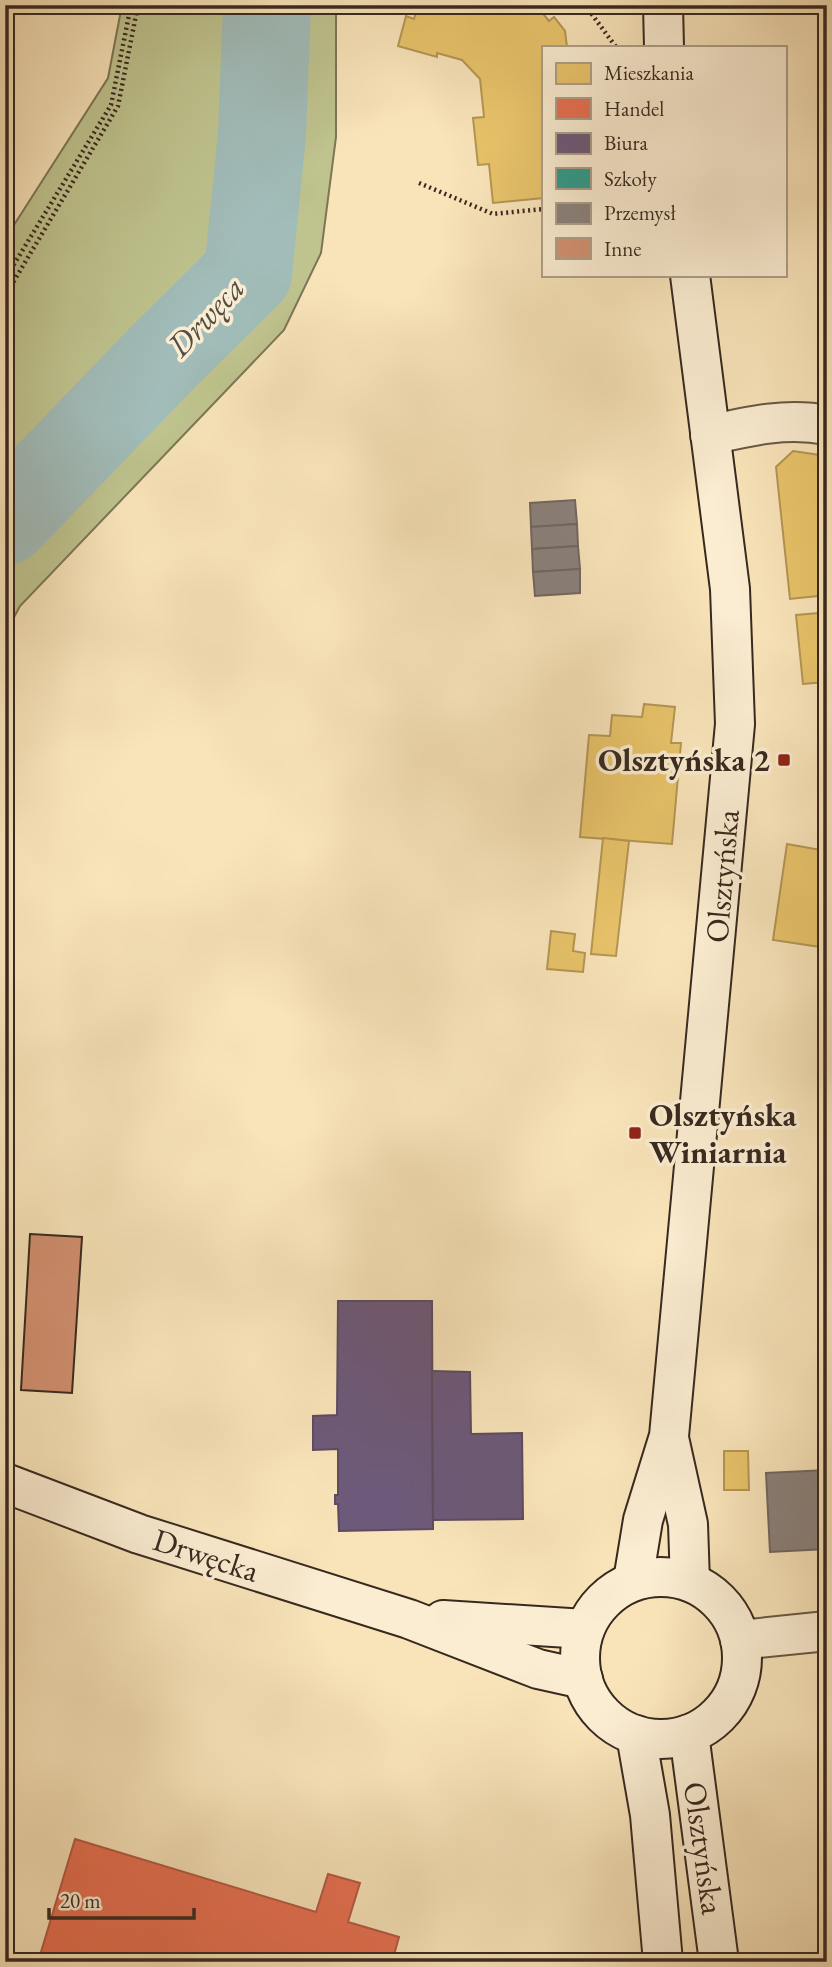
<svg xmlns="http://www.w3.org/2000/svg" width="832" height="1967" viewBox="0 0 832 1967" font-family="'EB Garamond',serif">
	<style>
		.green { fill: #bfc48f; stroke: #7c7657; stroke-width: 2 }
		.homes { fill: #e9c46a; stroke: #b49654; stroke-width: 2 }
		.shops { fill: #e76f51; stroke: #b25a42; stroke-width: 2 }
		.offices { fill: #6d597a; stroke: #5d4b5f; stroke-width: 2 }
		.schools { fill: #2a9d8f; stroke: #2e7a6d; stroke-width: 2 }
		.industry { fill: #8a817c; stroke: #716760; stroke-width: 2 }
		.lines { fill: none; stroke-linecap: round; stroke-linejoin: round }
		.river { stroke: #a1bcb9; stroke-width: 88 }
		.building { fill: #d29070; stroke: #38291f; stroke-width: 2 }
		.street-casing { stroke: #685846; stroke-width: 42 }
		.secondary-casing { stroke: #38291f; stroke-width: 42 }
		.path { stroke: #38291f; stroke-width: 4.5; stroke-dasharray: 2 3.5; stroke-linecap: butt }
		.street { stroke: #fbedd2; stroke-width: 38 }
		.secondary { stroke: #fbedd2; stroke-width: 38 }
		.poi-dot { fill: #8f2418; stroke: #fbedd2; stroke-width: 2.5 }
		.labels { text-anchor: middle; stroke-width: 7; stroke-linejoin: round; paint-order: stroke }
		.poi-label { font-size: 32px; font-weight: bold; fill: #38291f; stroke: #fbedd2; text-anchor: end }
		.street-label { font-size: 32px; fill: #38291f; stroke: #fbedd2 }
		.water-label { font-size: 33px; font-style: italic; fill: #524e46; stroke: #fbedd2 }
	</style>
	<rect width="100%" height="100%" fill="#f9e4ba"/>
	<filter id="stains"><feTurbulence type="fractalNoise" baseFrequency=".00286" numOctaves="4"/><feColorMatrix values="0 0 0 0 .2 0 0 0 0 .09 0 0 0 0 .02 0 0 0 .5 -.17"/></filter>
	<radialGradient id="worn" r=".72"><stop offset=".6" stop-color="#630" stop-opacity="0"/><stop offset="1" stop-color="#630" stop-opacity=".3"/></radialGradient>
	<path class="green" d="M122,5h214v132l-15,116 -37,77 -264,276 -15,28v-395l103,-161z"/>
	<g class="homes">
		<path d="M418,5h118l13,16 5,-4 11,14 2,16h-24v151l-50,5 -4,-39 -11,1 -5,-47 11,-1 -4,-38 -18,-19 -25,-7v4l-39,-11 8,-30 8,3z"/>
		<path d="M793,451l34,5v139l-37,4 -14,-132z"/>
		<path d="M819,613l7,69 -23,2 -7,-69z"/>
		<path d="M644,704l31,3 -4,36h10l-9,101 -92,-7 9,-102 21,1 2,-21 30,2z"/>
		<path d="M603,838l26,3 -13,115 -25,-2z"/>
		<path d="M787,844l40,7v97l-54,-8z"/>
		<path d="M551,931l24,3 -2,17 12,2 -2,19 -36,-3z"/>
		<path d="M724,1451h24l1,39h-25z"/>
	</g>
	<path class="shops" d="M75,1839l241,73 12,-38 32,9 -12,39 51,15 -7,25h-354z"/>
	<g class="offices">
		<path d="M338,1301h94l1,228 -94,2 -1,-27h-3v-9h3v-46l-25,1v-34l24,-1z"/>
		<path d="M432,1371l38,1 1,62 51,-1 1,86 -90,1z"/>
	</g>
	<path class="schools" d="M827,1172v30l-5,-1z"/>
	<g class="industry">
		<path d="M575,500l2,24 -46,3 -1,-24z"/>
		<path d="M577,524l1,22 -46,3 -1,-22z"/>
		<path d="M578,546l2,23 -47,3 -1,-23z"/>
		<path d="M580,569v24l-45,3 -2,-24z"/>
		<path d="M827,1470v79l-57,3 -4,-79z"/>
	</g>
	<g class="lines">
		<path class="river" d="M5,521l158,-164 85,-84 14,-139 5,-129"/>
	</g>
	<path class="building" d="M30,1234l52,3 -10,156 -51,-3z"/>
	<g class="lines">
		<defs>
			<g id="street">
				<path d="M710,435c39,-9 77,-18 117,-10"/>
				<path d="M740,1640l87,-9"/>
			</g>
			<g id="secondary">
				<path d="M663,5l1,42"/>
				<path d="M669,1438l19,86 2,58"/>
				<path d="M5,1483l134,51 270,85 129,50 45,10"/>
				<circle cx="661" cy="1658" r="81"/>
				<path d="M633,1581l10,-61 26,-84 66,-712 -5,-135 -40,-314"/>
				<path d="M443,1620l142,9"/>
				<path d="M689,1734l30,228"/>
				<path d="M636,1735l14,80 13,147"/>
			</g>
		</defs>
		<use href="#street" class="street-casing"/>
		<use href="#secondary" class="secondary-casing"/>
		<g class="path">
			<path d="M585,5l31,42"/>
			<path d="M419,183l74,31 50,-5"/>
			<path d="M5,279l106,-174 20,-100"/>
			<path d="M5,296l113,-190 20,-101"/>
		</g>
		<use href="#street" class="street"/>
		<use href="#secondary" class="secondary"/>
	</g>
	<g class="poi-dot">
		<rect x="777" y="753" width="14" height="14" rx="3.5"/>
		<rect x="628" y="1126" width="14" height="14" rx="3.5"/>
	</g>
	<g class="labels">
		<g class="poi-label">
			<text x="770" y="771">Olsztyńska 2</text>
			<text x="649" y="1126" text-anchor="start">Olsztyńska<tspan x="649" dy="37">Winiarnia</tspan></text>
		</g>
		<g class="street-label">
			<text transform="translate(722 876) rotate(-85)" y="11">Olsztyńska</text>
			<text transform="translate(206 1555) rotate(18)" y="11">Drwęcka</text>
			<text transform="translate(704 1848) rotate(82)" y="11">Olsztyńska</text>
		</g>
		<g class="water-label">
			<text transform="translate(205 316) rotate(-47)" y="12">Drwęca</text>
		</g>
	</g>
	<rect width="832" height="1967" fill="none" stroke="#f9e4ba" stroke-width="28"/>
	<rect x="7" y="7" width="818" height="1953" fill="none" stroke="#38291f" stroke-width="3.5"/>
	<rect x="14" y="14" width="804" height="1939" fill="none" stroke="#38291f" stroke-width="2"/>
	<rect x="542" y="46" width="245" height="231" fill="#fbedd2" stroke="#ad9f8a" stroke-width="2"/>
	<rect x="556" y="63" width="35" height="21" fill="#e9c46a" stroke="#ad9f8a" stroke-width="2"/>
	<text x="604" y="80" font-size="21" fill="#38291f">Mieszkania</text>
	<rect x="556" y="98" width="35" height="21" fill="#e76f51" stroke="#ad9f8a" stroke-width="2"/>
	<text x="604" y="116" font-size="21" fill="#38291f">Handel</text>
	<rect x="556" y="133" width="35" height="21" fill="#6d597a" stroke="#ad9f8a" stroke-width="2"/>
	<text x="604" y="150" font-size="21" fill="#38291f">Biura</text>
	<rect x="556" y="168" width="35" height="21" fill="#2a9d8f" stroke="#ad9f8a" stroke-width="2"/>
	<text x="604" y="186" font-size="21" fill="#38291f">Szkoły</text>
	<rect x="556" y="203" width="35" height="21" fill="#8a817c" stroke="#ad9f8a" stroke-width="2"/>
	<text x="604" y="220" font-size="21" fill="#38291f">Przemysł</text>
	<rect x="556" y="238" width="35" height="21" fill="#d29070" stroke="#ad9f8a" stroke-width="2"/>
	<text x="604" y="256" font-size="21" fill="#38291f">Inne</text>
	<path d="M49 1908v10h145v-10" fill="none" stroke="#38291f" stroke-width="3.5"/>
	<text x="60" y="1908" font-size="21" fill="#38291f" stroke="#fbedd2" stroke-width="5" paint-order="stroke">20 m</text>
	<rect width="100%" height="100%" filter="url(#stains)"/>
	<rect width="100%" height="100%" fill="url(#worn)"/>
</svg>
